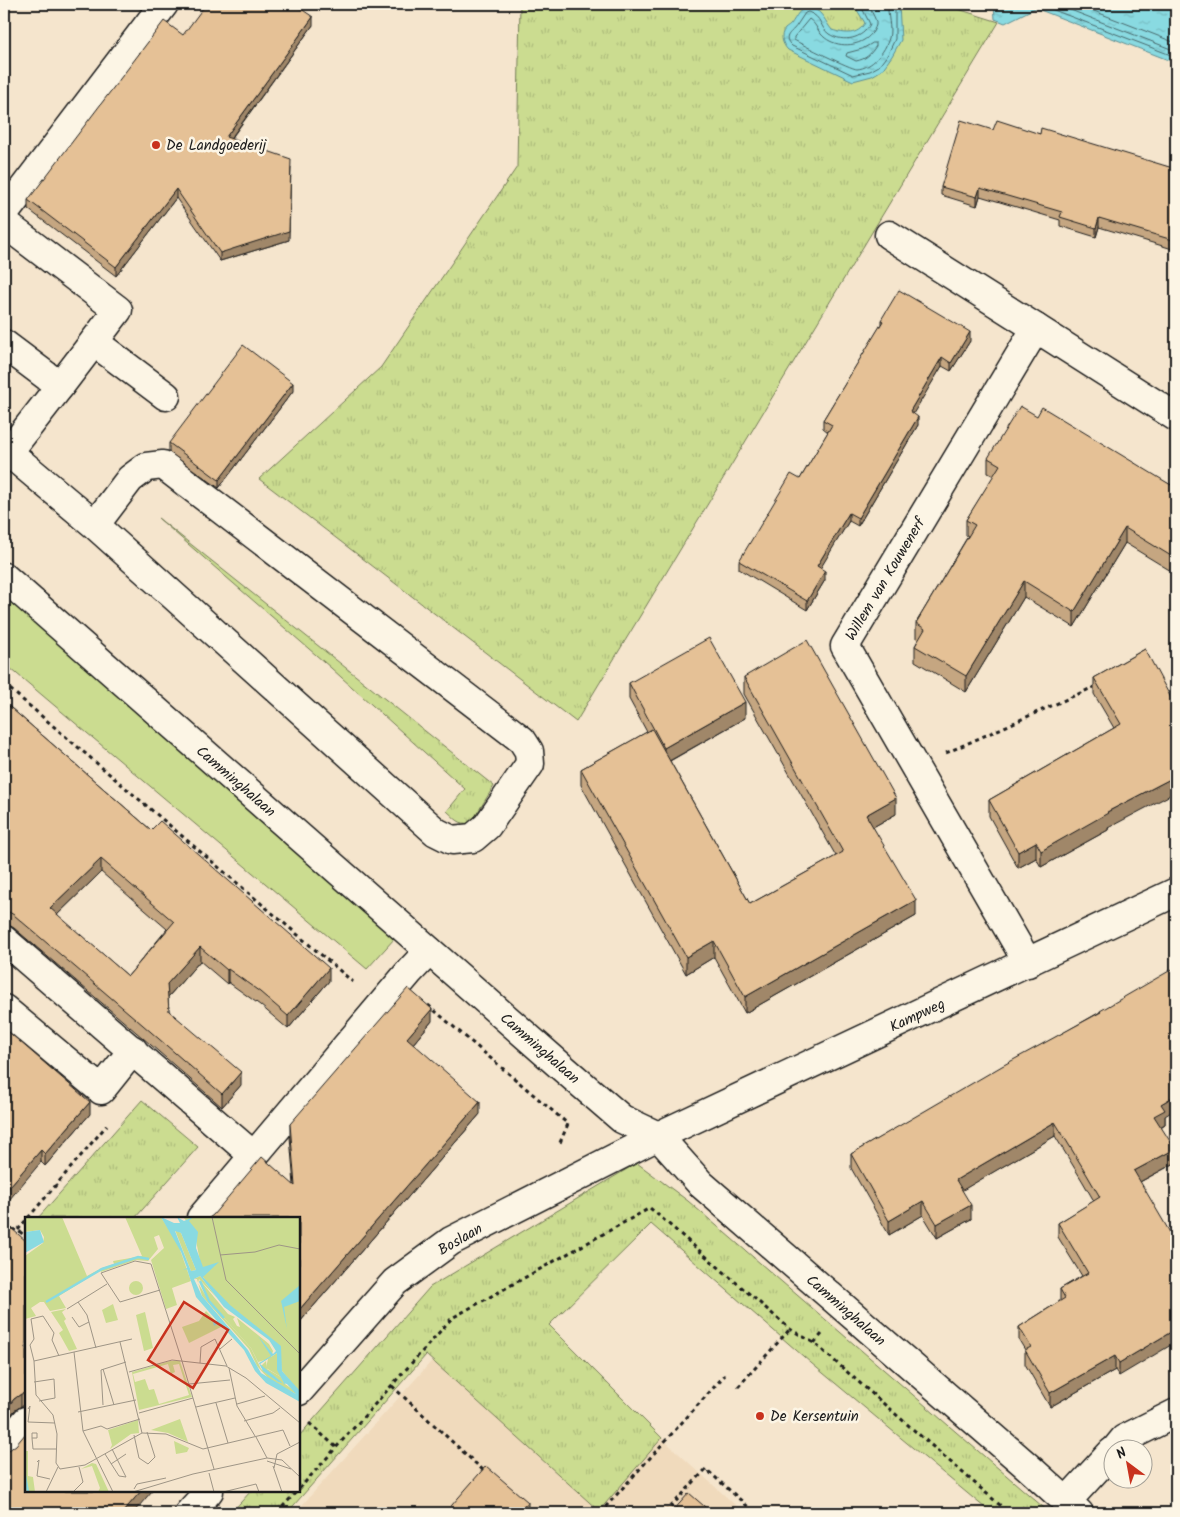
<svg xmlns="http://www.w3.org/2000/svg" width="1180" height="1517" viewBox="0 0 1180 1517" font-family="Kalam,sans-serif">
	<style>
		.built { fill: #f0dabc }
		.grass { fill: url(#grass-tufts); stroke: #747c56 }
		.green { fill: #cbdc90; stroke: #747c56 }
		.water { fill: url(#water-ripples); stroke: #5d8e92 }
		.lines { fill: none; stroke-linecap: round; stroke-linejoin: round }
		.shore { stroke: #48686b; stroke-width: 1 }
		.minor-casing { stroke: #1c1c1c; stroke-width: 31 }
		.path { stroke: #1c1c1c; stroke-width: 3; stroke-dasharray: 4 4; stroke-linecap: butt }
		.minor { stroke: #fcf5e5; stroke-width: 28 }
		.wall { fill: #c5a681; stroke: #1c1c1c; fill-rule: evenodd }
		.shaded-wall { fill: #a08769; stroke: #1c1c1c }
		.building { fill: #e5c196; stroke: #1c1c1c; fill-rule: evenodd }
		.poi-dot { fill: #c8321e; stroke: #fcf5e5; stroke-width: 2 }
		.labels { text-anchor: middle; stroke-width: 5; stroke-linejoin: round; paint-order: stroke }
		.poi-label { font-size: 15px; fill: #1c1c1c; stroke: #fcf5e5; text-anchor: start }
		.street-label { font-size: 15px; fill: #1c1c1c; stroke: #fcf5e5 }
		.inset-river { fill: none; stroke: #89dae1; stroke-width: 2.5 }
		.inset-road { fill: none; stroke: #9e9586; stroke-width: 1 }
		.view { fill: #c8321e; fill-opacity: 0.15; stroke: #c8321e; stroke-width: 2.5 }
		.inset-edge { fill: none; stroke: #1c1c1c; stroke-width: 2.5 }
	</style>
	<defs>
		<pattern id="grass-tufts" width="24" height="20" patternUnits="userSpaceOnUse" patternTransform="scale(1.25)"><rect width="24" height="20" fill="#cbdc90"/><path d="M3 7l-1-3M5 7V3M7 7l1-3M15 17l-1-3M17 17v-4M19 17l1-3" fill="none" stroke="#aebc7c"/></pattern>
		<pattern id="water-ripples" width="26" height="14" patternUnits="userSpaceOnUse" patternTransform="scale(1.25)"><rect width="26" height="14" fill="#89dae1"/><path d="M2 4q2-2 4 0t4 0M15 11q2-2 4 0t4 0" fill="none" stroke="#76bac0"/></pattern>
	</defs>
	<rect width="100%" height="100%" fill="#f5e5cd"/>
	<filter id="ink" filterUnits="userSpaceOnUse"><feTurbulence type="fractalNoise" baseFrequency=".02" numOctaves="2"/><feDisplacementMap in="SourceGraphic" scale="10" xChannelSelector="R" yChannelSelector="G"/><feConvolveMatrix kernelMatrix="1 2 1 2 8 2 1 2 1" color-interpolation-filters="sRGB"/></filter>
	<g filter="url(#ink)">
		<path class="built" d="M466,1323l79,9 199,181h-449z"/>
		<g class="grass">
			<path d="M520,4h422l57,18 -423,700 -317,-243 122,-112 136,-200z"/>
			<path d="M158,518l336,268 -23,37c-12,2 -15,-4 -24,-12l18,-22 -134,-121z"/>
			<path d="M142,1100l56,47 -63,71h-97z"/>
			<path d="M637,1163l51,38 362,312h-59l-180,-150 -160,-139 -102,101 113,113 -63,73 -173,-156 -139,158h-56l20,-22h48v-55l131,-149z"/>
		</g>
		<path class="green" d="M4,588l400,340 -37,41 -363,-306z"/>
		<g class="water">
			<path d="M859,4h40l2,36 -9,16 -10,14 -10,6 -19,5 -65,-31c-5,-5 -9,-14 -3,-21 2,-2 5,-3 6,-5 5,-6 9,-19 20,-16 12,3 14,14 21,22 13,4 25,6 33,-7l-8,-13z"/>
			<path d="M994,4h182v59l-141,-55 -30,15 -10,-4z"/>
		</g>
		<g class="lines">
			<g class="shore">
				<path d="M863,4v6l7,14c-7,15 -27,19 -41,10 -10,-7 -6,-17 -21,-22l-3,1c-3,4 -5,8 -8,12 -5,8 -16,11 -5,21l61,29 17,-4 9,-5 9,-12 7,-15v-35"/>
				<path d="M870,4c-1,8 7,13 6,21 -2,7 -7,12 -12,15 -13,8 -33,6 -43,-6 -4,-5 -6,-11 -12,-15l-15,18v3c7,4 57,29 63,29 15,-1 28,-17 32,-31 3,-10 -2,-23 -1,-34"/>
				<path d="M1038,4l138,53"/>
				<path d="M1055,4l121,47"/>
				<path d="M1076,4l100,39"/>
				<path d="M873,43h3v3c-6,9 -10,13 -20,15l-10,-5 1,-3 15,-4z"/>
			</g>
			<defs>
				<g id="minor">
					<path d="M4,214l160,-210"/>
					<path d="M4,223l114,87 -58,76"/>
					<path d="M889,235l147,93"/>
					<path d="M94,342l72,54"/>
					<path d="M4,344l56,42 -56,72"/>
					<path d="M8,452l87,73 341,307 16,8 21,-2 14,-12 43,-62 -1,-13 -7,-11 -359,-275 -17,2 -16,12 -35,46"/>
					<path d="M4,577l560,492 58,50 36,17 43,48 326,282 52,47"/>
					<path d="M4,940l250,216"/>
					<path d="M1028,963l-183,-317 191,-318 140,89"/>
					<path d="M4,1009l97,81 32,-40"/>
					<path d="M201,1218l209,-247 19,-20"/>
					<path d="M299,1391l96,-109 56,-41 207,-105 518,-244"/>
					<path d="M4,1448l22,-27"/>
					<path d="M1115,1450l9,-11 52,-26"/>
					<path d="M1066,1502l46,-50"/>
					<path d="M189,1513l20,-22"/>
				</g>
			</defs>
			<use href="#minor" class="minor-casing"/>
			<g class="path">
				<path d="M4,684l349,298"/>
				<path d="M946,753l150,-67"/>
				<path d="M428,1005l140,119 -9,21"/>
				<path d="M28,1218l79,-93"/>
				<path d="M4,1229l14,1 8,7"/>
				<path d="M18,1230l8,-10"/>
				<path d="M814,1343l8,-9"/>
				<path d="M392,1386l93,86"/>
				<path d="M738,1387l52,-58"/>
				<path d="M309,1423l27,24"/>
				<path d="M299,1489l153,-171 198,-110 140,121 24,14 195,170"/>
				<path d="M277,1513l20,-22"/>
				<path d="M600,1513l125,-138"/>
				<path d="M665,1513l41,-44 49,44"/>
			</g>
			<use href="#minor" class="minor"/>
		</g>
		<g class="wall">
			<path d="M313,25l-82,114 58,101 -69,21 -44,-63 -60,78 -88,-67v-9l155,-165z"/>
			<path d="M993,130l47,4 136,35v81l-77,-23 -3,10 -36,-11v-6l-80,-24 -3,10 -36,-11v-8z"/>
			<path d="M1176,258v14h-1v-9z"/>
			<path d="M881,320l89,21 -19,30 -9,-5 -29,47 5,12 -60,101 -9,-5 -29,47 5,12 -18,30 -68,-41v-8l61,-82 28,-47 -5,-4v-8l58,-95z"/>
			<path d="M293,391l-74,97 -50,-36v-9z"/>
			<path d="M1037,416l134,69 5,-8v97l-51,-31 -51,84 -50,-30 -58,95 -51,-31v-15l3,-6 -2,-2v-15l52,-87 -2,-1v-15l28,-44 -6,-3v-15z"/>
			<path d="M1145,649l-37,181 -67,37 -5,-9 -18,10 -29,-52v-16l125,-72 -20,-34v-16z"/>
			<path d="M744,677l152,137 -23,13 43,89 -171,97 -31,-56 -28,17 -105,-189v-16l66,-37 -18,-33v-16l116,35 -75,43 80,143 86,-48 -92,-162z"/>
			<path d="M4,702l147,128 178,151 -41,48 -28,-24 -32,-23 -1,2 -27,-23 -32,36 1,14 72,74 -19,22 -79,-69 -129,-110 -10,-6zM101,872l66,57 -39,47 -71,-61z"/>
			<path d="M1100,1011l65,105v8l-4,3 14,36 -35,19 -21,194 -4,-6 -65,37 -25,-43v-14l-6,-10v-13l41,-26v-12l22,-13 -24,-39v-14l36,-22 -11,-19 -28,-46 -93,54 9,29 -34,19 -14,-23 -34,20 -38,-67v-14l249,-142z"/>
			<path d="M432,1021l-19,23 67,70 -181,209 -5,-138 -4,-48v-13z"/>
			<path d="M4,1028l86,86 -45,52 -4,-4z"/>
			<path d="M26,1241v165h-5l-7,5z"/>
		</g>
		<g class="shaded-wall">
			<path d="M313,17v8l-87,120v-8z"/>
			<path d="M291,167l-2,73 -69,21v-8z"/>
			<path d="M980,188v8l-3,10v-9z"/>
			<path d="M176,189v9l-60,78v-9z"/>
			<path d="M1099,218v9l-3,10v-9z"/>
			<path d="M970,332v9l-19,30v-8z"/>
			<path d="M942,357v9l-32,53v-8z"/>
			<path d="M293,383v8l-74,97v-8z"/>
			<path d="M918,417v8l-60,101v-8z"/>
			<path d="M849,513v8l-32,53v-8z"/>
			<path d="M1125,528v15l-51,84v-15z"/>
			<path d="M825,571v9l-18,30v-9z"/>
			<path d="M1024,581v16l-58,95v-16z"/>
			<path d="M745,702v16l-81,46v-16z"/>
			<path d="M1176,776v16l-68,36v2l-67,37v-16l66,-39z"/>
			<path d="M896,798v16l-30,17v-16z"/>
			<path d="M1036,842v16l-18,10v-16z"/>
			<path d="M101,859v13l-51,50v-14z"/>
			<path d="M916,900v16l-171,97v-16z"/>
			<path d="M714,941v16l-28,17v-17z"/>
			<path d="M200,947v14l-33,37v-14z"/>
			<path d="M329,968v13l-41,48v-13z"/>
			<path d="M228,969v13l-1,2v-14z"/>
			<path d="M432,1009v12l-25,30v-13z"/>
			<path d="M241,1072v13l-19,22v-13z"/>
			<path d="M1176,1095v14l-11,7v8l-11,6v-14l7,-12z"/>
			<path d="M90,1102v12l-45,52v-12z"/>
			<path d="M480,1102v12l-181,209v-13z"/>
			<path d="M1055,1122v14l-99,58v-14z"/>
			<path d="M1175,1149v14l-41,22v-14z"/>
			<path d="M41,1150v12l-37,44v-13z"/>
			<path d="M923,1201v14l-34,20v-14z"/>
			<path d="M971,1205v14l-34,19v-14z"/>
			<path d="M1176,1329v13l-57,34v-13z"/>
			<path d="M1115,1356v14l-65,37v-14z"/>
			<path d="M21,1394v12l-7,5 -10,13v-13l10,-12z"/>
			<path d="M141,1491h11l-19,22h-11z"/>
			<path d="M528,1502v11h-10z"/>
		</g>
		<g class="building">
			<path d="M206,4h88l19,13 -87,120 65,22 -2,72 -69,22 -44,-64 -60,78 -88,-67 136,-179 19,14z"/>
			<path d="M961,120l32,10 4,-10 43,14 1,-6 135,41v72l-77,-23 -3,10 -36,-11 2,-5 -82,-24 -3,9 -36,-10z"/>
			<path d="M899,290l71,42 -19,31 -9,-6 -32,54 8,6 -60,101 -9,-5 -32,53 8,5 -18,30 -68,-40 52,-87 9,5 32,-54 -9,-5 60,-99 -2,-1z"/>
			<path d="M243,345l50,38 -74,97 -50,-37z"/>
			<path d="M1020,406l17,10 5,-9 129,78 5,-8v82l-51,-31 -51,84 -50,-31 -58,95 -51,-30 10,-17 -9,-6 59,-98 -9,-5 34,-55 -12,-7z"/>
			<path d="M709,638l36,64 -81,46 -35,-65z"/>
			<path d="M807,640l89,158 -30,17 50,85 -171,97 -31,-56 -28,16 -105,-188 71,-40 98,175 93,-52 -99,-175z"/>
			<path d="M1145,649l26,49 5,-3v81l-69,36 1,1 -67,38 -5,-9 -18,10 -29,-52 132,-76 -27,-46z"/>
			<path d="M4,702l147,128 9,-9 169,147 -41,48 -28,-24 -32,-23 -1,1 -27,-23 -33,37 2,27 72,61 -19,22 -79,-69 -129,-110 -10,-6zM101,859l73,63 -46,54 -78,-68z"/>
			<path d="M1176,967v128l-15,9 4,6 -11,6 21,33 -41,22 41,70 1,-1v89l-57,34 -4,-7 -65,37 -25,-43 6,-3 -12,-20 46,-29 -5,-9 28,-16 -30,-50 42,-26 -17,-29 -28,-46 -99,58 15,25 -34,19 -14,-23 -34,20 -38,-67 151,-88 99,-54 -1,-1z"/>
			<path d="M408,988l24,21 -25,29 73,64 -181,208v-92h-90l4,-3 49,-58 33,29 -5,-62z"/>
			<path d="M4,1028l86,74 -45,52 -4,-4 -37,43z"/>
			<path d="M4,1222l22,19v152l-5,1 -7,5 -10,12z"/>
			<path d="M26,1433v58h115l-19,22h-118v-63h5l7,-5z"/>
			<path d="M486,1466l42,36 -10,11h-73z"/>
			<path d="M689,1493l23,20h-41z"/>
		</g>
	</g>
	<g class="poi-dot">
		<circle cx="156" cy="145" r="5"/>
		<circle cx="760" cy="1416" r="5"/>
	</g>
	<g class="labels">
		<g class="poi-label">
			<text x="166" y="150">De Landgoederij</text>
			<text x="770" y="1421">De Kersentuin</text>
		</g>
		<g class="street-label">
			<text transform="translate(885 579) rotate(-59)" y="5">Willem van Kouwenerf</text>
			<text transform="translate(236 781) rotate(41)" y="5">Camminghalaan</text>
			<text transform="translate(917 1015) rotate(-25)" y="5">Kampweg</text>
			<text transform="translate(540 1048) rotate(41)" y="5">Camminghalaan</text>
			<text transform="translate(460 1239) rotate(-30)" y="5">Boslaan</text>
			<text transform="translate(846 1310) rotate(41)" y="5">Camminghalaan</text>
		</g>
	</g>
	<g transform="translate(25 1217)">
		<rect width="275" height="275" fill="#f5e5cd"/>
		<path d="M0,0h37l25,59 11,-6 1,1 -40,25 7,12 -16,3 -6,-9h-4l-9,6 5,8 -11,3v-63l18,-13 1,-6 -4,-7 -15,2zM100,0h36l17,27 13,37 -19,7 5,17 -11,4 -15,-49 13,-12 -5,-13 -5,2 4,12 -10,12 -12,-1 -35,12 -2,-3 15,-5 -1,-3 29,-5zM174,62l29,35 7,3 -2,2 4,7 3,1 -3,-9 32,26 4,7 -2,6 6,-4 4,24 -15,-9 2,-9 -10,3 -7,-14 -42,-47zM41,92l-4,3 4,7 -2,2 13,28 -8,2 -10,-18 4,-3 -12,-18zM181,94l15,16 -32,16 -7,-16 17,-6zM145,144h10l12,36 -53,13 -7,-38zM143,147l3,10 4,-2 -2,-7 6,-1 10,31 -30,9 -5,-15 -5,1 -4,-11 -10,3 -2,-8zM155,202l8,23 -20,-9 -17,-3zM113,203l1,13 -8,1 -21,15 2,-4 -4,-15zM149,224l15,7 -2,4 -11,2zM0,234h3v25l5,1 2,15h-7l-3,-4zM67,246l4,1 13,28h-11l2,-4 -8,-22 -11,3z" fill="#cbdc90" fill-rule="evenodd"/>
		<path d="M150,13l6,3 15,37 -5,1zM175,59l17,22 -18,-19 -1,4 11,18 42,47 10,21 19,14 -19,-17 5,-5 1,8 14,8 4,7 10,7 1,3 -26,-14 -13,-14 -8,-17 -47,-53 -5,-17h-3z" fill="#cbdc90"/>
		<path d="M275,0v176l-18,-22 -4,-26 -49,-37 -26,-31 -9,-47 -10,-12zM104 71a7 7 0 1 1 14 0a7 7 0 1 1-14 0ZM88,87l5,16 -12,3 -4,-13zM120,95l8,36 -9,3 -8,-36z" fill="#cbdc90"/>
		<path d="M136,0l13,6h6l-3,-6 7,4 9,-4 -4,4 9,11 -2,16 7,19 16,-5 -16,15 27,28 51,41 1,25 18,20v11l-34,-19 -11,-12 -11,-21 -25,-27 -5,3 -1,-4 4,-1 -21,-24 -9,-28 -4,1 4,-2 -6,-16zM150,14l6,2 15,37 -5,1zM175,59l24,31 45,33 7,11 -3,3 -15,-18 13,20 -12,7 -8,-15 -27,-30 27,30 12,23 15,11 9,2 9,10 -35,-21 -13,-23 -46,-54 -8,-17zM252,136v17l8,15 -25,-21zM15,13l4,12 -19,11v-21zM275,68v16l-16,6 3,22 -6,-28z" fill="#89dae1" fill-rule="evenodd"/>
		<path class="inset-river" d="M175,64l9,20 15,17M21,85l56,-33 36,-12 11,2M0,259l3,16"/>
		<path class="inset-road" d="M187,0l14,63 74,74M195,38l35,-3 24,-7 21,4M135,73l-40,12 -19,-29 34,-12 16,3 31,97 32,108M53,85l9,13 9,33M42,92l40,-25M47,100l7,10 10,-5M95,125l22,91M195,132l12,-10M49,135l9,79 30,61M34,139l-7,-16 2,-7 -11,-17 -12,3 3,20 -4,6 4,16 2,34 17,20 4,19 -1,29 4,6 25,-4 57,-32 24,1 37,15 80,-19 7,16M9,144l98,-22M175,146l1,-16 14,-8 12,27M204,151l8,38 18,30M78,152l11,36M104,155l43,-12 54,6 20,12 54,45M9,165l20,-3 1,19 -16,3M164,167l41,-4M191,186l12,40M212,187l28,-8M78,188l-2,-35 25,-8M171,190l39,-9M3,192l2,-3 -2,16 27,1M53,195l58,-12M114,196l54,-15M219,204l29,-8 7,-5M58,214l18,-5 6,3 33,-10M7,216h5v5h-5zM109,218l5,23 9,6 7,-7 -8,-25M231,220l11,21M7,221l1,11h24M80,237l14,22 7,1 -14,-28M242,244l24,8M12,245l2,-2 -2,16 13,3M86,247l15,-10M248,249l9,26M249,251l3,-14 23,-12M184,256l5,19M109,272l3,-5 29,-6M21,275l12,-25M48,275l10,-10 -4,-15M108,275l60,-18 74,-16 15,2 18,17M198,275l33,-8 3,8"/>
		<path class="view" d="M159,85l44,28 -35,58 -45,-28z"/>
		<rect width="275" height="275" class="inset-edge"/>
	</g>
	<rect width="1180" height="1517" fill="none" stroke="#fcf5e5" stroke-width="20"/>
	<rect x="10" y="10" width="1160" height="1497" fill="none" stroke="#1c1c1c" stroke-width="2" filter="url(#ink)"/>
	<g transform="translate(1128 1464) rotate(328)"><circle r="24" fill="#fcf5e5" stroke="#a29e95"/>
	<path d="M0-4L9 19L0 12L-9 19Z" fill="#c8321e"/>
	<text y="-8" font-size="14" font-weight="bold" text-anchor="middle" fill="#1c1c1c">N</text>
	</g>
</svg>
